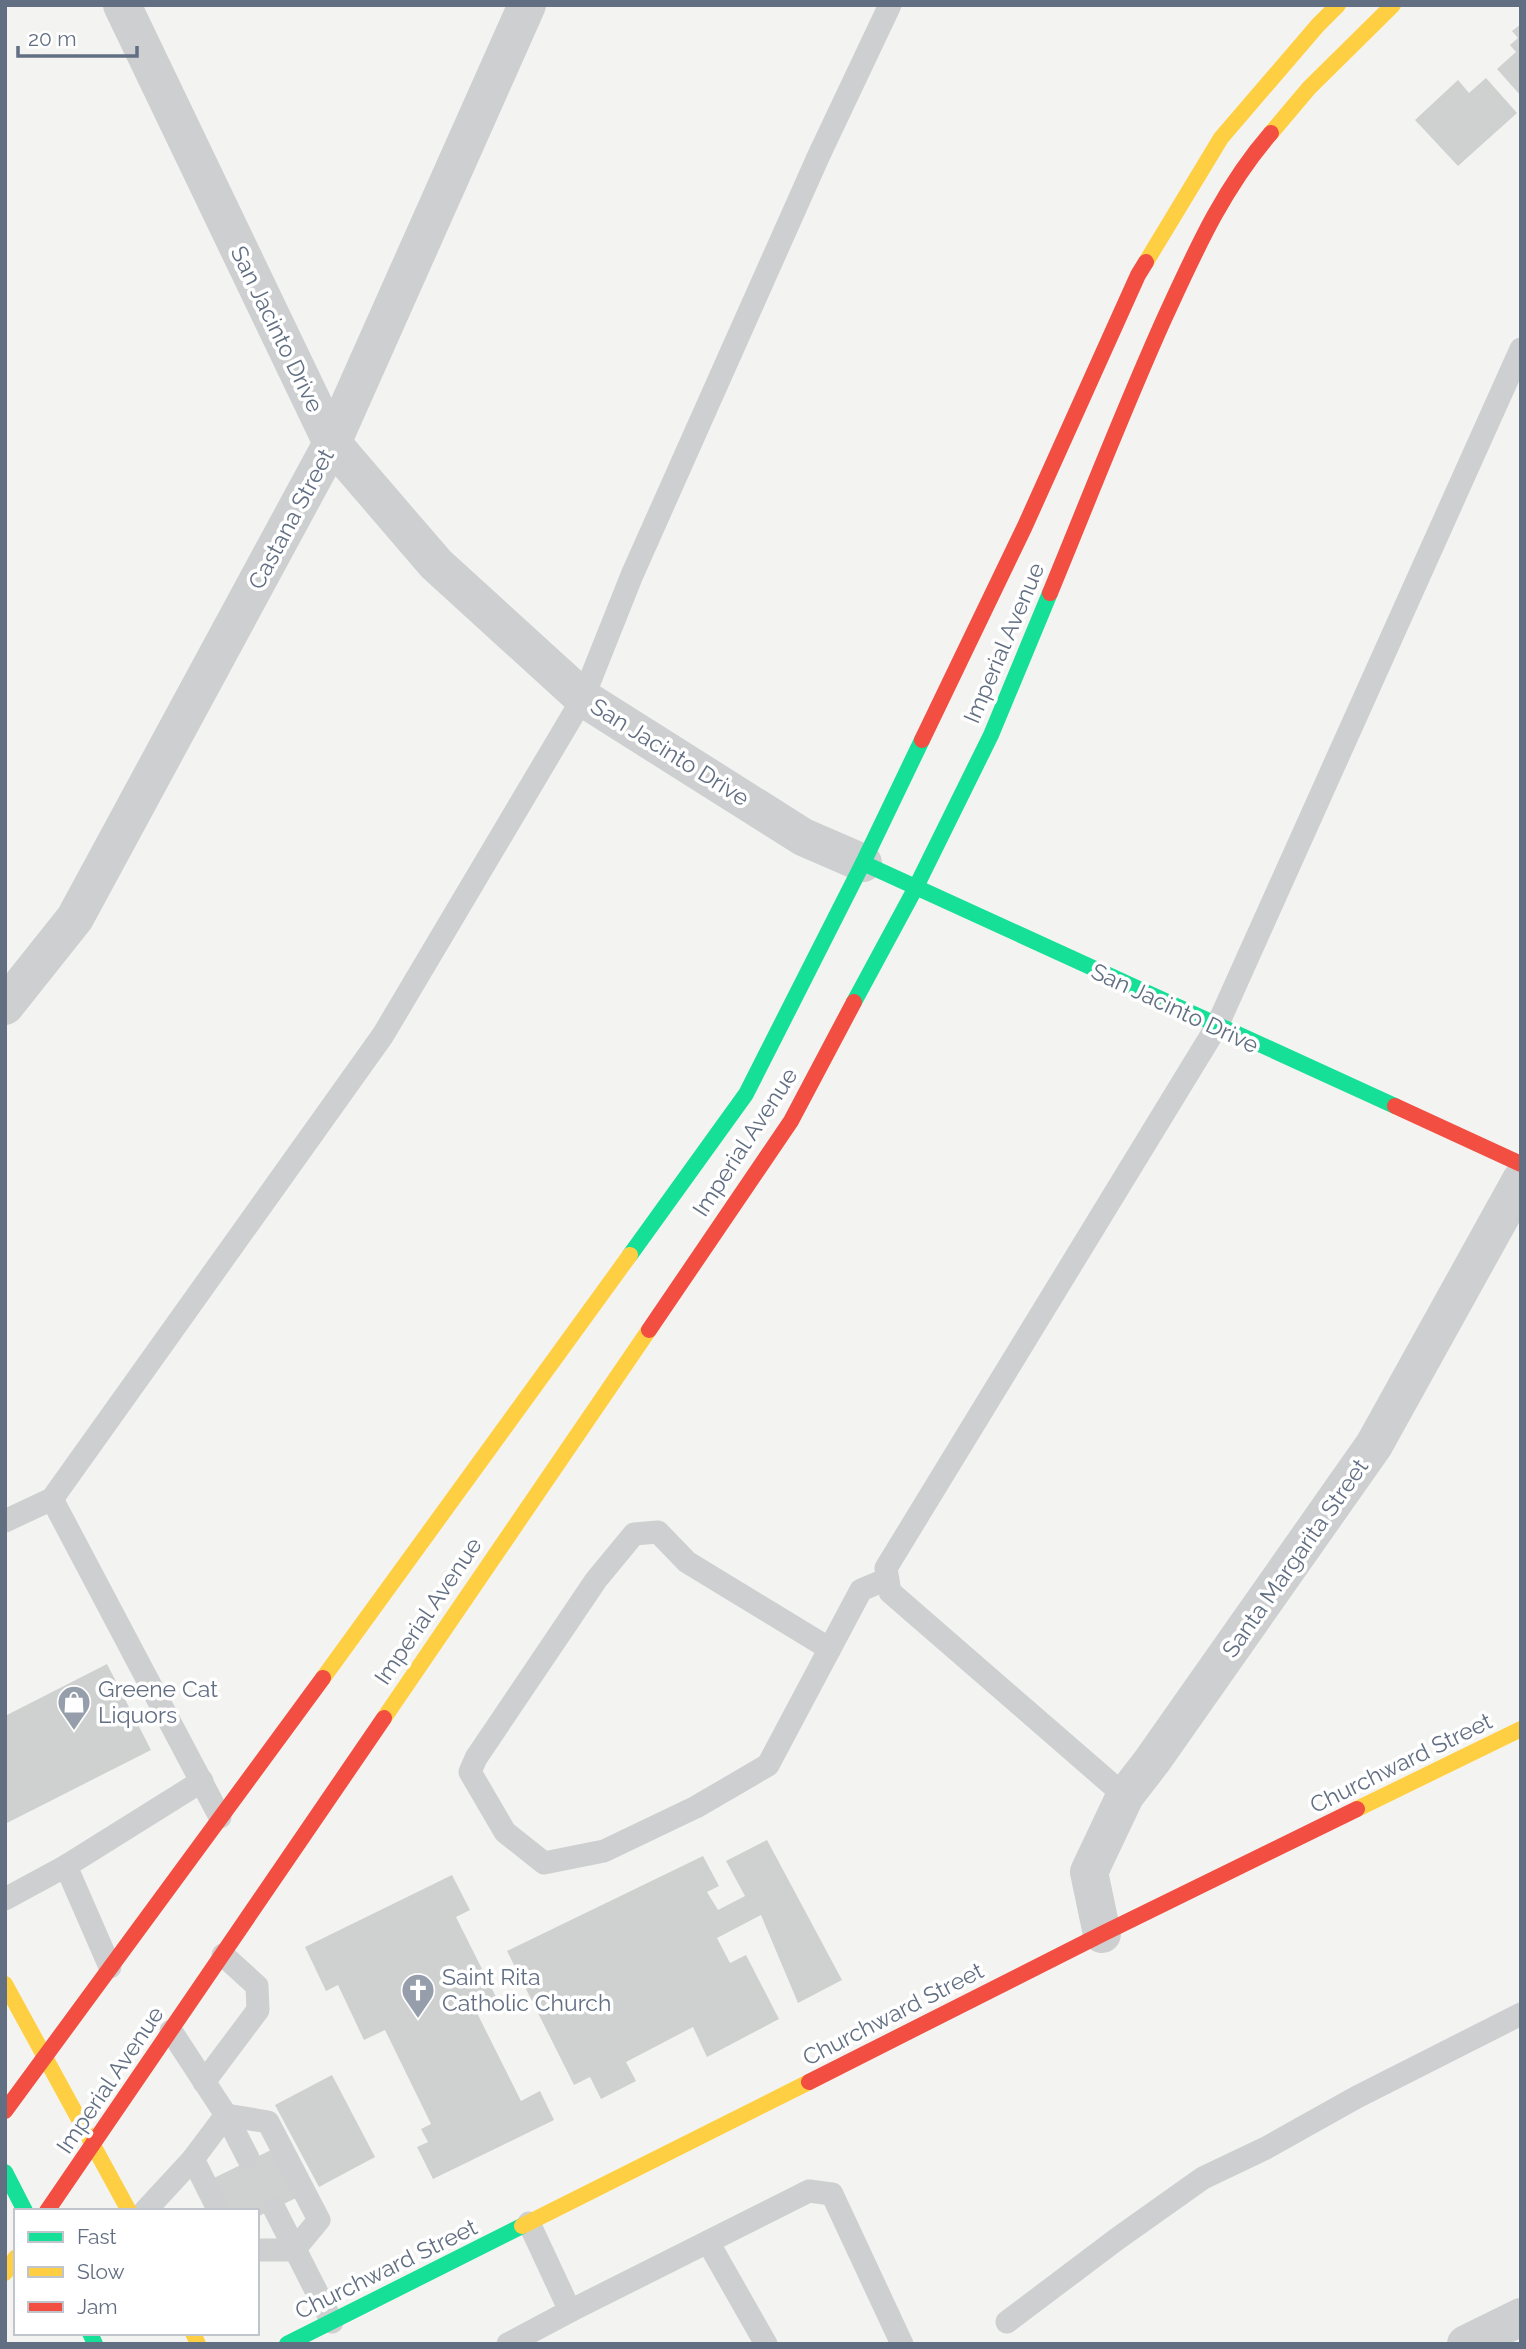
<svg xmlns="http://www.w3.org/2000/svg" width="1526" height="2349" viewBox="0 0 1526 2349" font-family="Raleway,sans-serif">
	<style>
		.building { fill: #cfd1d1 }
		.lines { fill: none; stroke-linecap: round; stroke-linejoin: round }
		.lane { stroke: #cecfd0; stroke-width: 23 }
		.street { stroke: #cecfd0; stroke-width: 38 }
		.fast { stroke: #16e098; stroke-width: 16 }
		.slow { stroke: #ffcf43; stroke-width: 16 }
		.jam { stroke: #f24e42; stroke-width: 16 }
		.labels { text-anchor: middle; stroke-width: 7; stroke-linejoin: round; paint-order: stroke }
		.street-label { font-size: 23px; fill: #626f83; stroke: #fff }
		.poi-label { font-size: 23px; fill: #626f83; stroke: #fff; text-anchor: start }
	</style>
	<rect width="100%" height="100%" fill="#f3f4f1"/>
	<g class="building">
		<path d="M1521,24v72l-24,-27 19,-17 -6,-7 8,-7 -6,-7z"/>
		<path d="M1486,78l31,35 -59,53 -43,-46 43,-40 11,13z"/>
		<path d="M107,1664l44,86 -146,74v-108z"/>
		<path d="M767,1840l75,140 -44,23 -37,-88 -44,23 13,25 16,-8 33,64 -72,38 -14,-30 -67,35 10,19 -35,18 -11,-22 -16,8 -67,-134 196,-95 16,30 -12,6 11,18 27,-14 -19,-35z"/>
		<path d="M452,1875l18,35 -14,7 41,82 -22,10 46,92 19,-10 14,29 -121,59 -16,-32 11,-5 -7,-13 10,-5 -46,-94 -21,10 -26,-55 -12,6 -21,-44z"/>
		<path d="M332,2075l43,82 -56,30 -44,-82z"/>
		<path d="M273,2149l25,48 -41,20v-6h-31l-16,-31z"/>
	</g>
	<g class="lines">
		<g class="lane">
			<path d="M52,1499l168,318"/>
			<path d="M5,1521l47,-22 331,-464 200,-337 49,-123 187,-420 71,-150"/>
			<path d="M830,1649l-143,-87 -29,-30 -24,2 -38,46 -120,178 -6,14 35,60 39,31 60,-12 92,-44 72,-42 93,-175 26,-11"/>
			<path d="M1125,1796l-235,-204 -4,-24 331,-542 304,-677"/>
			<path d="M66,1866l44,101"/>
			<path d="M5,1899l61,-33 136,-85"/>
			<path d="M171,2031l55,84 22,43"/>
			<path d="M204,2082l54,-72 -1,-24 -34,-31"/>
			<path d="M274,2208l58,114"/>
			<path d="M145,2211l48,-52"/>
			<path d="M219,2211l-26,-52 33,-44 42,7 51,98 -25,30h-37"/>
			<path d="M708,2242l58,102"/>
			<path d="M570,2311l239,-120 23,3 70,150"/>
			<path d="M1007,2322l110,-83 86,-61 63,-30 91,-51 164,-83"/>
			<path d="M508,2344l62,-33 -41,-88"/>
		</g>
		<g class="street">
			<path d="M122,5l210,438 104,121 147,134 220,139 60,26"/>
			<path d="M5,1006l70,-88 257,-475 195,-438"/>
			<path d="M1102,1934l-13,-62 36,-76 27,-35 222,-316 147,-265"/>
			<path d="M1466,2344l55,-27"/>
		</g>
		<g class="fast">
			<path d="M863,863l532,243"/>
			<path d="M854,1002l61,-113 76,-154 59,-142"/>
			<path d="M630,1255l116,-161 117,-231 59,-123"/>
			<path d="M5,2172l20,39"/>
			<path d="M90,2333l5,11"/>
			<path d="M287,2344l235,-118"/>
		</g>
		<g class="slow">
			<path d="M1271,133l38,-45 84,-83"/>
			<path d="M1146,262l75,-124 97,-113 20,-20"/>
			<path d="M323,1678l307,-423"/>
			<path d="M384,1718l265,-388"/>
			<path d="M1357,1809l164,-80"/>
			<path d="M5,1984l124,227"/>
			<path d="M522,2226l287,-144"/>
			<path d="M5,2273l11,-16"/>
			<path d="M193,2333l5,11"/>
		</g>
		<g class="jam">
			<path d="M1050,593c38,-92 74,-185 115,-276 30,-65 58,-129 106,-184"/>
			<path d="M922,740l103,-214 113,-251 8,-13"/>
			<path d="M1395,1106l126,58"/>
			<path d="M649,1330l142,-209 63,-119"/>
			<path d="M809,2082l293,-148 255,-125"/>
			<path d="M5,2111l318,-433"/>
			<path d="M47,2211l337,-493"/>
		</g>
	</g>
	<defs>
		<symbol id="shop-pin" viewBox="-11 -11 22 30"><path d="M0 17L-7.5 6A9.5 9.5 0 1 1 7.5 6Z" fill="#959eaa" stroke="#fff"/><path d="M-5-2.5h2.3a2.7 3.5 0 0 1 5.4 0H5L5.5 6h-11ZM-1.5-2.5h3a1.5 2.3 0 0 0-3 0Z" fill="#fff"/></symbol>
		<symbol id="church-pin" viewBox="-11 -11 22 30"><path d="M0 17L-7.5 6A9.5 9.5 0 1 1 7.5 6Z" fill="#959eaa" stroke="#fff"/><path d="M-1.2-6h2.4v3.5h3.3v2.4h-3.3V6h-2.4V-.1h-3.3v-2.4h3.3Z" fill="#fff"/></symbol>
	</defs>
	<g fill-rule="evenodd">
		<use href="#shop-pin" x="55" y="1683" width="38" height="52"/>
		<use href="#church-pin" x="399" y="1971" width="38" height="52"/>
	</g>
	<g class="labels">
		<g class="street-label">
			<text transform="translate(277 329) rotate(64)" y="8">San Jacinto Drive</text>
			<text transform="translate(291 519) rotate(-62)" y="8">Castana Street</text>
			<text transform="translate(1004 643) rotate(-67)" y="8">Imperial Avenue</text>
			<text transform="translate(670 752) rotate(32)" y="8">San Jacinto Drive</text>
			<text transform="translate(1175 1008) rotate(25)" y="8">San Jacinto Drive</text>
			<text transform="translate(745 1142) rotate(-57)" y="8">Imperial Avenue</text>
			<text transform="translate(1295 1558) rotate(-55)" y="8">Santa Margarita Street</text>
			<text transform="translate(428 1611) rotate(-56)" y="8">Imperial Avenue</text>
			<text transform="translate(1401 1763) rotate(-26)" y="8">Churchward Street</text>
			<text transform="translate(893 2014) rotate(-27)" y="8">Churchward Street</text>
			<text transform="translate(110 2080) rotate(-56)" y="8">Imperial Avenue</text>
			<text transform="translate(386 2269) rotate(-26)" y="8">Churchward Street</text>
		</g>
		<g class="poi-label">
			<text x="98" y="1697">Greene Cat<tspan x="98" dy="26">Liquors</tspan></text>
			<text x="442" y="1985">Saint Rita<tspan x="442" dy="26">Catholic Church</tspan></text>
		</g>
	</g>
	<rect width="1526" height="2349" fill="none" stroke="#626f83" stroke-width="14"/>
	<rect x="14" y="2209" width="245" height="126" fill="#ffffff" stroke="#c0c5cd" stroke-width="2"/>
	<rect x="28" y="2232" width="35" height="10" fill="#16e098" stroke="#c0c5cd" stroke-width="2"/>
	<text x="77" y="2244" font-size="21" fill="#626f83">Fast</text>
	<rect x="28" y="2267" width="35" height="10" fill="#ffcf43" stroke="#c0c5cd" stroke-width="2"/>
	<text x="77" y="2279" font-size="21" fill="#626f83">Slow</text>
	<rect x="28" y="2302" width="35" height="10" fill="#f24e42" stroke="#c0c5cd" stroke-width="2"/>
	<text x="77" y="2314" font-size="21" fill="#626f83">Jam</text>
	<path d="M18 46v10h119v-10" fill="none" stroke="#626f83" stroke-width="3.5"/>
	<text x="28" y="46" font-size="21" fill="#626f83" stroke="#ffffff" stroke-width="5" paint-order="stroke">20 m</text>
</svg>
